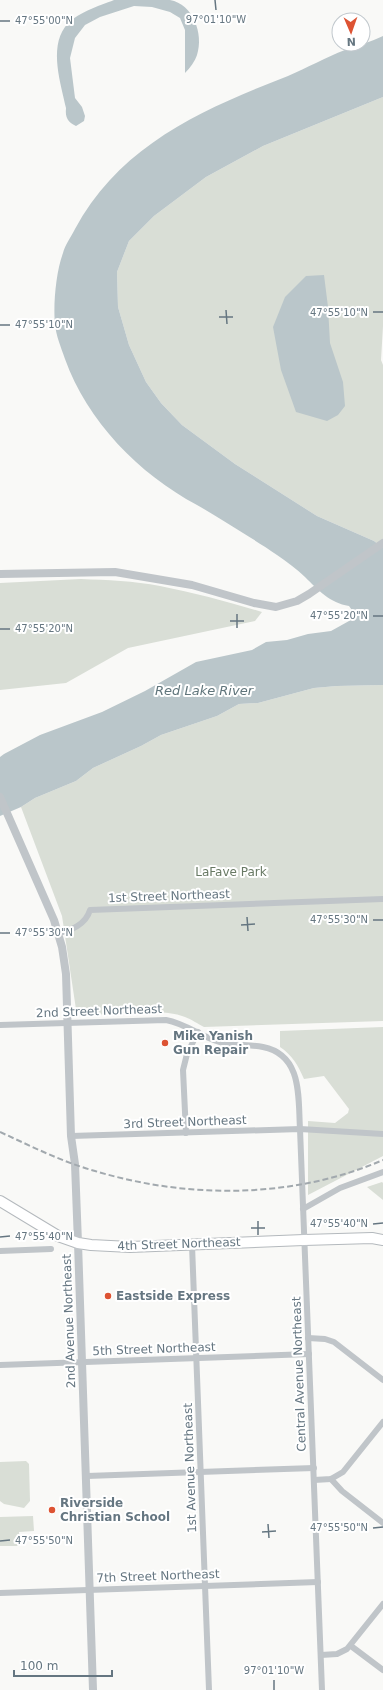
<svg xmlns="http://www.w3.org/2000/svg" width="383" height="1690" viewBox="0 0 383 1690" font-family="'DejaVu Sans',sans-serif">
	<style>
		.green { fill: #d9ded6 }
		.water { fill: #bac6ca }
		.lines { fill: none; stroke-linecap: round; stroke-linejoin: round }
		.primary-casing { stroke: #b4b9bd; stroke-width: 12 }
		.minor { stroke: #c0c5c9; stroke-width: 6 }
		.tertiary { stroke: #c0c5c9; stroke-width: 8 }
		.primary { stroke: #fff; stroke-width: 10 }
		.rail { stroke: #a2a9ae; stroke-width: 2; stroke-dasharray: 6 3; stroke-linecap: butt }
		.ticks { fill: none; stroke: #657681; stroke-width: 1.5 }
		.poi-dot { fill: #dd5333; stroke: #fff; stroke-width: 1.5 }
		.labels { text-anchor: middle; stroke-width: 4; stroke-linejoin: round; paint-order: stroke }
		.park-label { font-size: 12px; fill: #687964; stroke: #fff }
		.street-label { font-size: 12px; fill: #657681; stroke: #fff }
		.poi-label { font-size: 12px; font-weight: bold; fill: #657681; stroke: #fff; text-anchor: start }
		.water-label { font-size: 13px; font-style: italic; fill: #60757b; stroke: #fff }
		.ticks-label { font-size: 10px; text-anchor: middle; fill: #657681; stroke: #fff; stroke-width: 4; stroke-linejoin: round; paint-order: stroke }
	</style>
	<rect width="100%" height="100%" fill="#f9f9f7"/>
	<g class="green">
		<path d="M383,97v229l-2,34 2,5v183l-9,-7 -57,-25 -82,-52 -53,-39 -21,-22 -15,-21 -17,-37 -11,-38 -1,-35 12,-31 25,-25 52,-39 57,-31z"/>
		<path d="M81,579c26,1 53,2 79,7 35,7 69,16 102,26l-7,9 -127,27 -62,35 -66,7v-107z"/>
		<path d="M383,685v336l-179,6c-6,-3 -13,-8 -19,-10 -25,-10 -79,-2 -108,-1l-15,-100 -41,-109 14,-9 41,-17 17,-13 48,-22 20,-11 56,-19 22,-12 19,-1 56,-15 23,-2z"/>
		<path d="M383,1027v129l-75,39v-74l27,2 13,-10 1,-4 -25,-33 -20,3c-6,-14 -12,-24 -24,-32v-16z"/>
		<path d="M382,1182l1,1v17l-16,-13z"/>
		<path d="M26,1461l3,3 1,37 -6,7 -20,-4 -4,-3v-39z"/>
		<path d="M33,1516l1,15 -15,1 1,14h-20v-29z"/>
	</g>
	<g class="water">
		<path d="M114,0c15,0 41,0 56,0 23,4 34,34 27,55 -2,6 -7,13 -12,18v-43l-5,-12 -10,-6 -18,-5 -18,-1 -34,11 -15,8 -10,13 -5,20 5,40 7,9 3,9 -1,5 -8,5c-8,-4 -11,-8 -10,-18 -5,-24 -17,-59 -1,-81 10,-14 34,-21 49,-27z"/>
		<path d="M383,36v61l-120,49 -57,31 -52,39 -25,25 -12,31 1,35 11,38 17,37 15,21 21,22 53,39 82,52 57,25 9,7v137l-46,1 -23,2 -56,15 -19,1 -22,12 -56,19 -20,11 -48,22 -17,13 -41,17 -14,9 -21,9v-59l4,-3 36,-19 62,-23 43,-21 51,-29 56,-12 14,-8 21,-2 21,-6 23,-3 18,-10 5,-8 -5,-7c-19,-3 -31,-16 -44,-29 -8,-8 -18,-15 -28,-22 -11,-8 -23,-15 -34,-22 -15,-9 -30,-19 -46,-28 -58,-31 -110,-84 -132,-146 -4,-12 -9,-23 -10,-35 -2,-20 1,-52 8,-71 2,-8 8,-16 12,-24 45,-84 128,-120 213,-153 19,-8 38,-19 57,-26 13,-5 26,-8 38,-14z"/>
		<path d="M324,275l4,32 2,36 13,39 2,24 -7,9 -11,6 -31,-9 -15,-42 -8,-43 12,-30 21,-21z"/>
	</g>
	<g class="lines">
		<defs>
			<path id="primary" d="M0,1201l58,35 20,7 13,2 39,2 174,-7 68,-2 11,2"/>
		</defs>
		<use href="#primary" class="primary-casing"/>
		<g class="minor">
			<path d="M58,933c13,-2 28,-9 32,-23l293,-11"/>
			<path d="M0,1025l166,-5c21,4 35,17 54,22 14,4 29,2 43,5 40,8 35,51 37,82l22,561"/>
			<path d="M186,1133l-3,-63 4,-16 11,-22"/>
			<path d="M71,1136l229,-7 83,5"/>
			<path d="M303,1209l37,-21 43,-16"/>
			<path d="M192,1245l17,445"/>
			<path d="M0,1251l51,-2"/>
			<path d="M308,1338l17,1 9,3 49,38"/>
			<path d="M0,1365l309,-11"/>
			<path d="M87,1476l227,-8"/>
			<path d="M331,1479l11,12 41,32"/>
			<path d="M314,1480l17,-1 12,-7 40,-50"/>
			<path d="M0,1593l318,-11"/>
			<path d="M351,1646l32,24"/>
			<path d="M321,1655l16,-1 10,-5 36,-45"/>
		</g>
		<g class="tertiary">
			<path d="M0,574l115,-2 77,13 62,18 22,4 21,-6 12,-7 74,-51"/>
			<path d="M0,797l54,123 8,27 4,27 5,162 4,28 3,79 15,447"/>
		</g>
		<use href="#primary" class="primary"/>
		<path class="rail" d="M0,1132c31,14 62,30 95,39 93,28 198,28 288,-11"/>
	</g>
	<path class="ticks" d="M215,0l1,10M0,21h10M226,310l1,14M373,312h10M219,317h14M0,325h10M237,614v14M373,616h10M230,621h14M0,629h10M247,917l1,14M373,920h10M241,925l14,-1M0,933h10M258,1221v14M373,1224l10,-1M251,1228h14M0,1237l10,-1M268,1524l1,14M373,1528l10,-1M262,1532l14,-1M0,1541l10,-1M274,1680v10"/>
	<g class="poi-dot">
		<circle cx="165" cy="1043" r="4"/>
		<circle cx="108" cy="1296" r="4"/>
		<circle cx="52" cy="1510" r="4"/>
	</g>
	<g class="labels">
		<g class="park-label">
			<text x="231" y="876">LaFave Park</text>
		</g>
		<g class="street-label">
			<text transform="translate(169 896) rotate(-2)" y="4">1st Street Northeast</text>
			<text transform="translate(99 1011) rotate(-2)" y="4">2nd Street Northeast</text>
			<text transform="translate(185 1122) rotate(-2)" y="4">3rd Street Northeast</text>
			<text transform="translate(179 1244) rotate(-2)" y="4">4th Street Northeast</text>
			<text transform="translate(69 1321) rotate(-92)" y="4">2nd Avenue Northeast</text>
			<text transform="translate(154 1349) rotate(-2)" y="4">5th Street Northeast</text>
			<text transform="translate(299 1374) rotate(-92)" y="4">Central Avenue Northeast</text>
			<text transform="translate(190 1468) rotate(-92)" y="4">1st Avenue Northeast</text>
			<text transform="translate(158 1576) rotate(-2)" y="4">7th Street Northeast</text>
		</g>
		<g class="poi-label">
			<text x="173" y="1040">Mike Yanish<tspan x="173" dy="14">Gun Repair</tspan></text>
			<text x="116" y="1300">Eastside Express</text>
			<text x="60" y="1507">Riverside<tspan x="60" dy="14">Christian School</tspan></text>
		</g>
		<g class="water-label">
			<text x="204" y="695">Red Lake River</text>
		</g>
	</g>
	<g class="ticks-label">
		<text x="216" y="23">97°01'10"W</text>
		<text x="44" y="24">47°55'00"N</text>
		<text x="339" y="316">47°55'10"N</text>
		<text x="44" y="328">47°55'10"N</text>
		<text x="339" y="619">47°55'20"N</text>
		<text x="44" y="632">47°55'20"N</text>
		<text x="339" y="923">47°55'30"N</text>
		<text x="44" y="936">47°55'30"N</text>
		<text x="339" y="1227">47°55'40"N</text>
		<text x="44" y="1240">47°55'40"N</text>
		<text x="339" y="1531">47°55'50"N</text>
		<text x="44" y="1544">47°55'50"N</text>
		<text x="274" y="1674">97°01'10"W</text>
	</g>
	<g transform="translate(351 32) rotate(178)"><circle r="19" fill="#ffffff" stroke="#c1c8cd"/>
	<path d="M0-3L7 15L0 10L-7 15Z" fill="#dd5333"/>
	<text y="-6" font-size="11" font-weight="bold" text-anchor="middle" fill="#657681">N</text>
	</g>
	<path d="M14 1670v6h98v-6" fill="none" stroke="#657681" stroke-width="2"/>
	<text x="20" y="1670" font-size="12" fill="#657681" stroke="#ffffff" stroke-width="3" paint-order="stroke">100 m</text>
</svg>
